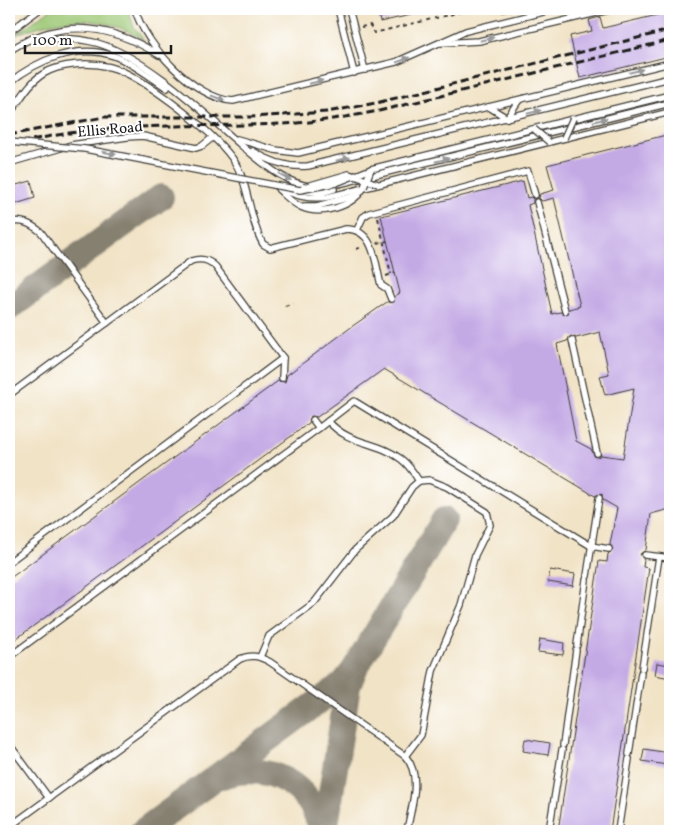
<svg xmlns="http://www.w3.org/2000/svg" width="679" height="840" viewBox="0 0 679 840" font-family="Vollkorn,serif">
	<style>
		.green { fill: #9cc774; stroke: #5c7248 }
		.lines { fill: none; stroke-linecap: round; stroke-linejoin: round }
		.taxiway { stroke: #868071; stroke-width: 26 }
		.building { fill: #c4aae5; fill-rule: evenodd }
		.service-casing { stroke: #3c3a36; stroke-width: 8 }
		.path { stroke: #3c3a36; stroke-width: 2; stroke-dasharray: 4 4; stroke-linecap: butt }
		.service { stroke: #fff; stroke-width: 5.5 }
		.rail { stroke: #1c1c1c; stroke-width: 3; stroke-dasharray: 8 4; stroke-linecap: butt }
		.service-bridge-casing { stroke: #3c3a36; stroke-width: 8; stroke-linecap: butt }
		.service-bridge { stroke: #fff; stroke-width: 5.5 }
		.oneway { fill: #999 }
		.labels { text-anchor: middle; stroke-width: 4; stroke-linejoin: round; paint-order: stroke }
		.street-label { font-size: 15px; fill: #1c1c1c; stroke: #fff }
	</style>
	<rect width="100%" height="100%" fill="#fff"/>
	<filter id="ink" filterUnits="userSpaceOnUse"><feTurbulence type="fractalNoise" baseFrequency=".02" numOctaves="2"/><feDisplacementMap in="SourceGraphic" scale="10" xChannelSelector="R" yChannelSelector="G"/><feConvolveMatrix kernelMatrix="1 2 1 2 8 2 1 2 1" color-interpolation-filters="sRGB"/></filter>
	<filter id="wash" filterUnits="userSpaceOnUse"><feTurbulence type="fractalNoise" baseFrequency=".0096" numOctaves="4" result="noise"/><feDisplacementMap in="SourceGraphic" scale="20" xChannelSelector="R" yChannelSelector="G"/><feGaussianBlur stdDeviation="1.12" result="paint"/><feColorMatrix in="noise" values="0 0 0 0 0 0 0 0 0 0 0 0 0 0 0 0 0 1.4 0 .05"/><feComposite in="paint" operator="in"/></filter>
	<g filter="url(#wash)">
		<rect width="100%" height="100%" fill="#f1e3c6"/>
		<path class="green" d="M51,9h77l6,18 10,13c-44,-27 -85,-24 -131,-4z"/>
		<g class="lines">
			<g class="taxiway">
				<path d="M9,308l152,-111"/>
				<path d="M222,776c44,-16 91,9 99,55"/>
				<path d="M143,831l201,-148 10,-13 90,-150"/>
				<path d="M325,831l23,-145 6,-15"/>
			</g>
		</g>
		<g id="blocks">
			<g class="building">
				<path d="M377,9h46l1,3 -44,10z"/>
				<path d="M670,12v44l-90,22 -10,-42 22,-5 -3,-11 11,-3 3,11z"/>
				<path d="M670,134v375l-19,5 -5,36 -6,4 4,6 -1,7 6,1 -39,263h-52l41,-270 8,1 1,-8 5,-4 -3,-6 7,-36 -14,-8 -1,-6 -7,2 -211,-127 -67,48 -6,-1 -2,7 -300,221v-65l269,-198 7,1 2,-7 67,-50 33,-23h7l1,-6 5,-3 -19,-77 142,-35 4,17 4,-1 2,2v4l-5,2 24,109 8,-2 7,3 2,-6 11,-3 -26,-108 -12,3 -3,-3 1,-4 14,-4 -7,-25zM600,332l9,42 -9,2 5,19 29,-7 -11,70 -22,-3 -6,2 -4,-8 -15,-8 -19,-97 10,-3 4,-5 5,2z"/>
				<path d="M31,181l4,17 -26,8v-19z"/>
				<path d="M550,570l25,4 -2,12 -25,-4z"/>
				<path d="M540,639l24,4 -1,12 -25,-3z"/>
				<path d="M657,663l13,2v13l-15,-3z"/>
				<path d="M525,739l25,4 -2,12 -25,-4z"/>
				<path d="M644,749l25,4 -2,12 -25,-4z"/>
			</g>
		</g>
	</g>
	<g filter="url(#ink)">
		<use href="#blocks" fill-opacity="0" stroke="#3c3a36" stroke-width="1"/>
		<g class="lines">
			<defs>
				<g id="service">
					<path d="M135,9c9,35 60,90 98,92l163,-39 70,-31 89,-22"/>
					<path d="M338,9l16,64"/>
					<path d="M349,9l16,61"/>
					<path d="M9,32l31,-23"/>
					<path d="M28,40c24,-2 46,-3 69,3 49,14 106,69 145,103 20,16 41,37 68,40"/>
					<path d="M441,43l38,-2 134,-32"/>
					<path d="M9,51c51,-34 101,-27 150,4"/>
					<path d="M9,83c28,-23 68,-40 105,-27 19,7 36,21 53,32"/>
					<path d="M489,107l18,11 12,-18"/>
					<path d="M9,114c11,-13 19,-31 34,-40 18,-11 47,-12 67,-7 32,8 102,64 122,91 18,25 16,60 31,86l7,4 76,-19c29,0 29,34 35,56l6,4 4,10"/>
					<path d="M237,139l38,11 23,3 372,-90"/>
					<path d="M253,151c17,11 34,17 55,15l362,-88"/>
					<path d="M9,163l62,-18 56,-8 16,-1 53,12 6,-2 10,-8"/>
					<path d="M371,169l299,-74"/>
					<path d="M275,186c18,9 33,14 53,11l342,-85"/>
					<path d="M326,187l344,-84"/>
					<path d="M279,190c7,6 13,13 22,17 20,9 52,0 63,-20"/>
					<path d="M300,190l21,3 13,-4"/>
					<path d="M537,202l28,109"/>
					<path d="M304,206h13l41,-11"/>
					<path d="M9,223c13,-4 22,1 32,9l66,91"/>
					<path d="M357,230l6,-13 6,-4 159,-42 7,24"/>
					<path d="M572,340l25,113"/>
					<path d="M9,395l182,-134c9,-3 17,-2 24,5l68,92 -1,20"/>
					<path d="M313,420l6,8 35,-27 237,145 18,3"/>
					<path d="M328,421c22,25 48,19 73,38 8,6 13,14 18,22"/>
					<path d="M645,555l25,3"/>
					<path d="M9,562l274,-204"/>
					<path d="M587,576l12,-78"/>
					<path d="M577,645l9,-65"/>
					<path d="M9,657l310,-229"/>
					<path d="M260,657l9,-21 45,-33 41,-53 38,-34 19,-29 7,-6 10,-1 18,7 40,25 3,13 -15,30 -14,50 -28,66 -12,64 -16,21"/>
					<path d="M642,668l17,-111"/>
					<path d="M9,744l40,54"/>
					<path d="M563,745l13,-95"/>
					<path d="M629,754l12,-81"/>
					<path d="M9,827l231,-168c11,-5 19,-3 30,3l135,94c18,20 6,51 2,75"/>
					<path d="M549,831l13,-81"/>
					<path d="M618,831l11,-72"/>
				</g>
			</defs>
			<use href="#service" class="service-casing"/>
			<g class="path">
				<path d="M502,12l10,-2"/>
				<path d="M361,27l9,-2 4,8 99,-24"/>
				<path d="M378,218l13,56"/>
				<path d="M377,243l10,-2"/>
				<path d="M356,249l7,-2"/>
				<path d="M386,276l9,-3"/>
				<path d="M285,306l8,-3"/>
			</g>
			<use href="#service" class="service"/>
			<g class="rail">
				<path d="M9,135l95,-18h147l76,-5 49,-9 294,-73"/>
				<path d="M9,146c88,-26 182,-18 272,-22 33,-1 65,-7 98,-13l291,-71"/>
			</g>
			<defs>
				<g id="service-bridge">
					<path d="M534,129l15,13"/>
					<path d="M564,138l9,-20"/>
					<path d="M9,142l76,7 215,41 36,-7 35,-14"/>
					<path d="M304,187l45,-13 29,10"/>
					<path d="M364,187l7,-18"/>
				</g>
			</defs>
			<use href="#service-bridge" class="service-bridge-casing"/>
			<use href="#service-bridge" class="service-bridge"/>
		</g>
		<defs><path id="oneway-solid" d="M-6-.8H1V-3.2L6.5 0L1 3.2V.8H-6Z" transform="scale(1.25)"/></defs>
		<g class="oneway">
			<use href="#oneway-solid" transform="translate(487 39) rotate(-14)"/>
			<use href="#oneway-solid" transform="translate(403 60) rotate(-21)"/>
			<use href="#oneway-solid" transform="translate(636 71) rotate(-14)"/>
			<use href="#oneway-solid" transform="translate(316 82) rotate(-14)"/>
			<use href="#oneway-solid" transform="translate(218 98) rotate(19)"/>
			<use href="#oneway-solid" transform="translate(534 112) rotate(-14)"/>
			<use href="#oneway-solid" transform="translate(600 120) rotate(-14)"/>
			<use href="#oneway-solid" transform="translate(109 153) rotate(11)"/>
			<use href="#oneway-solid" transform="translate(343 159) rotate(-14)"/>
			<use href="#oneway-solid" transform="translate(442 160) rotate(-14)"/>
			<use href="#oneway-solid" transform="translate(285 177) rotate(29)"/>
		</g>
	</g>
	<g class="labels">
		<g class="street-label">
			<text transform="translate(110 129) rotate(-5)" y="5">Ellis Road</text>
		</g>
	</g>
	<rect width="679" height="840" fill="none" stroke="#fff" stroke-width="30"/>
	<path d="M25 45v8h146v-8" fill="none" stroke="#1c1c1c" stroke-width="2.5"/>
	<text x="32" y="45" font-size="15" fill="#1c1c1c" stroke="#ffffff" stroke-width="4" paint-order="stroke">100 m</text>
</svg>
